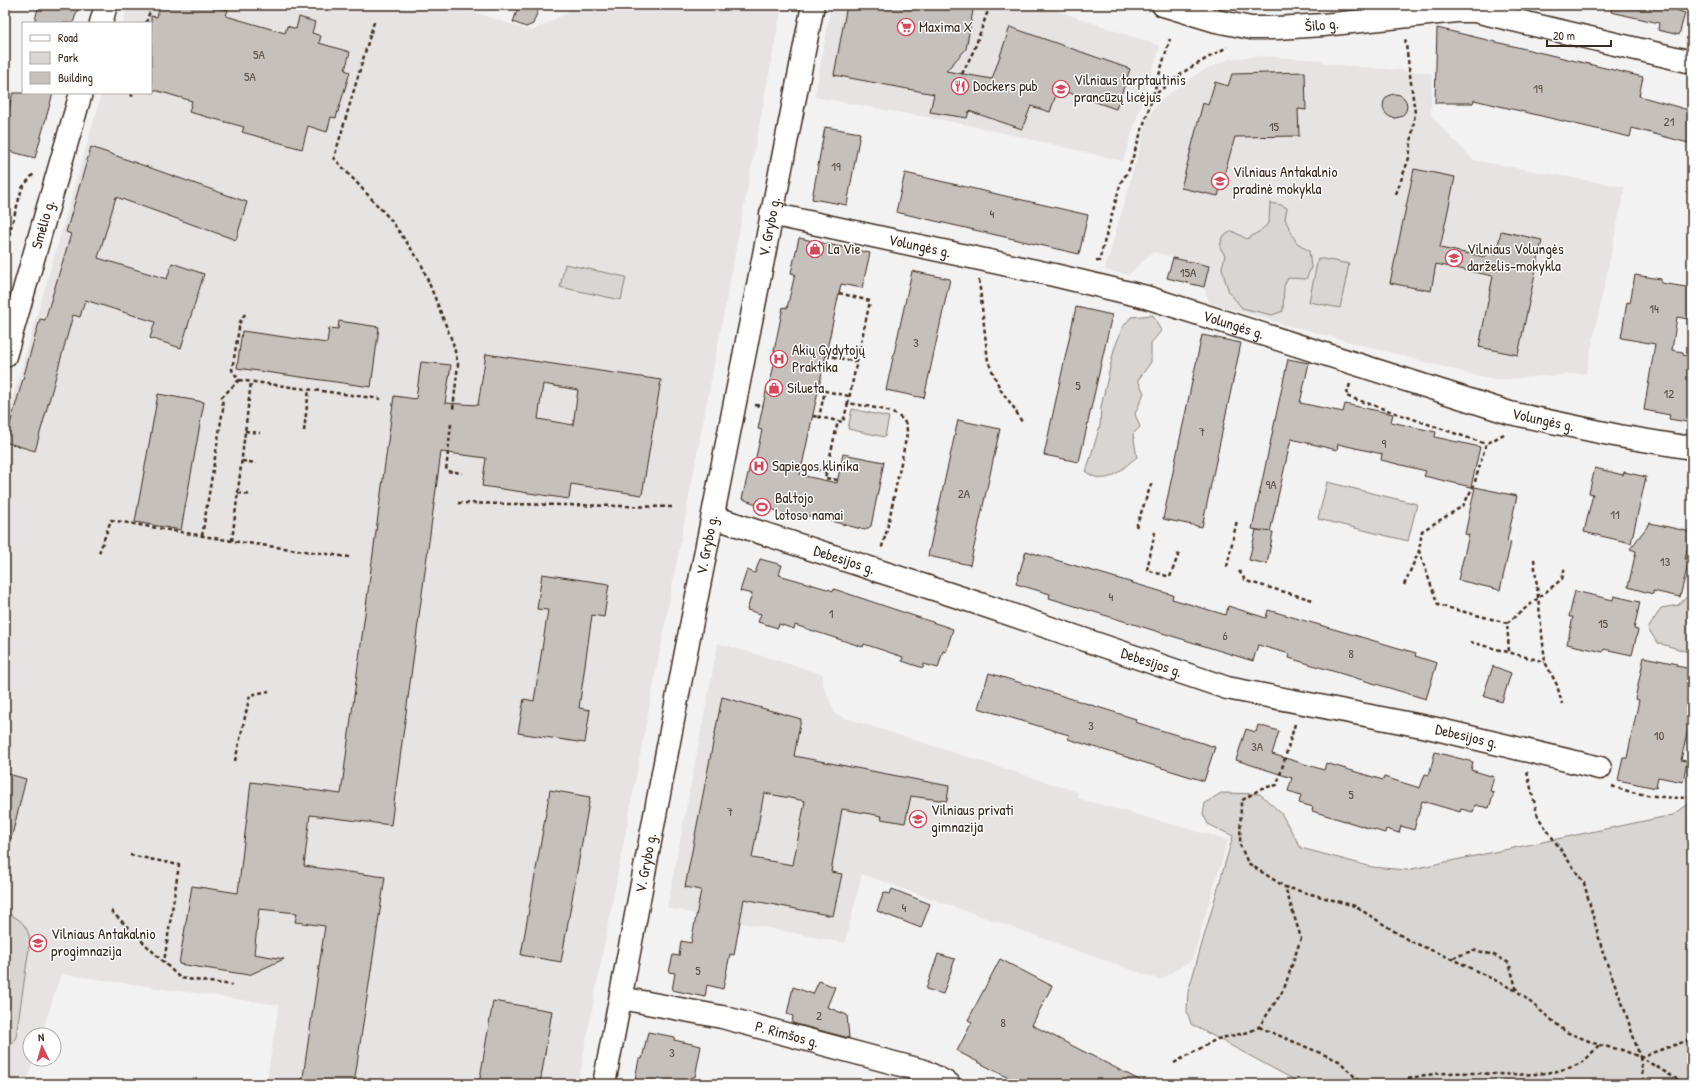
<svg xmlns="http://www.w3.org/2000/svg" width="1697" height="1089" viewBox="0 0 1697 1089" font-family="'Patrick Hand',sans-serif">
	<style>
		.built { fill: #e6e3e2 }
		.green { fill: #d8d5d2; stroke: #8a8078 }
		.building { fill: #c6c0bd; stroke: #3b2a1e; fill-rule: evenodd }
		.lines { fill: none; stroke-linecap: round; stroke-linejoin: round }
		.minor-casing { stroke: #3b2a1e; stroke-width: 25 }
		.path { stroke: #3b2a1e; stroke-width: 2.5; stroke-dasharray: 4 3; stroke-linecap: butt }
		.minor { stroke: #fff; stroke-width: 22 }
		.labels { text-anchor: middle; stroke-width: 3; stroke-linejoin: round; paint-order: stroke }
		.number-label { font-size: 13px; fill: #5e5046 }
		.street-label { font-size: 15px; fill: #3b2a1e; stroke: #fff }
		.poi-label { font-size: 15px; fill: #3b2a1e; stroke: #fff; text-anchor: start }
	</style>
	<rect width="100%" height="100%" fill="#f3f2f2"/>
	<filter id="ink" filterUnits="userSpaceOnUse"><feTurbulence type="fractalNoise" baseFrequency=".025" numOctaves="2"/><feDisplacementMap in="SourceGraphic" scale="8" xChannelSelector="R" yChannelSelector="G"/><feConvolveMatrix kernelMatrix="1 2 1 2 8 2 1 2 1" color-interpolation-filters="sRGB"/></filter>
	<g filter="url(#ink)">
		<g class="built">
			<path d="M128,5h324l80,26 35,-18 2,-8h213l-204,1079h-312l13,-79 -218,-31 -20,61h-11v24h4l-8,25h-21v-660l97,-331h49v-70h-28z"/>
			<path d="M831,5h210l119,41 -37,115 -154,-36 -154,-28z"/>
			<path d="M1257,56l62,4 8,4 105,9 -1,43 42,44 152,27 -39,186 -93,7 -210,-56 -74,-21 -5,-16 4,-21 -55,-14 -25,23 -23,-5 43,-152 11,-17 41,-29 29,-13z"/>
			<path d="M718,643l105,31 -1,9 14,32 242,77 -1,6 151,42 -36,120 -32,20 -298,-106 -17,69 -178,-35z"/>
		</g>
		<g class="green">
			<path d="M1270,203l11,2 6,3 -2,11 11,23 13,9 2,17 -5,11 -18,-1 -4,8 -1,25 -11,4 -30,-7 -13,-16 -4,-12 -3,-12 3,-13 -5,-7 2,-11 10,-6 15,8 13,-8 9,-8z"/>
			<path d="M1318,258l31,6 -9,44 -31,-6z"/>
			<path d="M565,264l61,13 -5,23 -61,-13z"/>
			<path d="M1153,315l8,16 -10,12v19l-13,18 6,13 -9,21 5,13 -7,7 4,23c-18,13 -28,31 -51,15l14,-46 1,-19 13,-57 8,-22 9,-11z"/>
			<path d="M852,409l37,8 -4,20 -37,-8z"/>
			<path d="M1327,482l90,22 -9,37 -90,-22z"/>
			<path d="M1692,592v61l-34,-10 -10,-14 13,-21 17,-3z"/>
			<path d="M1221,793l39,1 21,19 20,35 71,19 35,3 266,-55 17,-12 2,-5v286h-390l-111,-60 -4,-13 1,-19 45,-156 -25,-12 -5,-10 2,-11z"/>
			<path d="M5,914c15,2 24,14 25,27l-14,96 -4,7 -7,6z"/>
		</g>
		<g class="building">
			<path d="M39,5h40l-6,18h-39z"/>
			<path d="M160,5h52l16,5 -2,6 59,17 2,-7 9,3 3,-12 16,5 -3,11 9,3 -2,7 31,9 -5,18 5,2 -14,46 -5,-1 -4,15 -19,-6 -6,23 -60,-17 2,-5 -55,-15 3,-11 -41,-12v-73l6,1z"/>
			<path d="M519,5h21l-7,19 -7,3 -13,-5z"/>
			<path d="M847,5h127l-8,44 -20,22 46,8 18,-52 120,42 -14,40 -58,-20 -8,23 -19,-6 -9,23 -53,-18 -2,7 -37,-6 4,-18 -100,-19z"/>
			<path d="M1612,5h65l-1,5 9,3 -6,22 -21,-5 1,-7 -48,-11z"/>
			<path d="M1437,28l206,49 -4,19 53,15v33l-60,-16 -2,9 -156,-37 -1,3h-38z"/>
			<path d="M1305,72l1,38 -8,-1 1,27 -64,1 -17,59 -37,-8 22,-85 5,2 7,-23 13,4 4,-12z"/>
			<path d="M13,93h40l-18,65 -30,-8v-27z"/>
			<circle cx="1395" cy="106" r="12"/>
			<path d="M825,127l35,6 -13,72 -35,-6z"/>
			<path d="M91,147l156,55 -11,38 -120,-43 -18,61 69,21 5,-16 32,11 -23,74 -31,-10 5,-16 -70,-22 -5,17 -7,-2 -38,136 -30,-9 35,-123 5,1 26,-86 -5,-2z"/>
			<path d="M1414,169l41,8 -15,71 45,9 1,-5 10,3 5,-24 41,9 -24,115 -39,-8 14,-71 -57,-12 -5,27 -41,-8z"/>
			<path d="M905,173l183,42 -9,39 -183,-42z"/>
			<path d="M799,238l71,15 -8,35 -21,-4 -41,191 37,8 6,-29 41,8 -13,64 -6,4 -46,-12 -20,-4 -10,1 -47,-16 8,-34 4,1 8,-36 -4,-1 9,-42h2l8,-35 -3,-1 9,-44 4,1 8,-34 -4,-1z"/>
			<path d="M1173,258l36,8 -5,21 -37,-9z"/>
			<path d="M912,271l38,8 -26,119 -38,-8z"/>
			<path d="M1635,275l26,4v4l31,5 -4,31 -11,-2 -5,33 11,2v3l9,2v66l-23,-4 1,-4 -26,-5 11,-66 -34,-6 6,-36 3,1z"/>
			<path d="M1076,307l36,8 -33,147 -35,-7z"/>
			<path d="M339,321l40,6 -8,60 -134,-19 5,-37 85,12 2,-15 9,1z"/>
			<path d="M1202,335l39,8 -39,184 -39,-8z"/>
			<path d="M486,354l175,26 -19,115 -71,-11 -2,15 -87,-13 4,-28 -45,-6 -50,373 -81,-10 -6,51 81,11 -31,207h-52l23,-158 -30,-4 2,-9 -38,-4 -5,45 30,5 -35,16 -70,-11 13,-78 46,7 13,-111 90,12 53,-398 22,3 5,-37 30,3 -6,38 33,2zM543,384l35,6 -5,35 -35,-6z"/>
			<path d="M1288,359l21,4 -9,40 43,9 2,-8 48,10 -2,8 45,10 -1,5 45,10 -9,40 -47,-11 2,-5 -45,-11 1,-6 -44,-10 -1,6 -46,-11 -21,93 -18,-3z"/>
			<path d="M158,394l46,8 -23,128 -46,-8z"/>
			<path d="M958,420l42,9 -30,136 -42,-9z"/>
			<path d="M1595,468l28,7 1,-3 22,5 -15,66 -47,-11 9,-38 -4,-1z"/>
			<path d="M1475,487l42,9 -10,45 4,1 -11,48 -42,-10 11,-45 -4,-1z"/>
			<path d="M1650,523l41,9 -6,27 4,1 -9,37 -27,-6v3l-25,-7 8,-36 -6,-2z"/>
			<path d="M1256,530l17,2 -6,32 -18,-4z"/>
			<path d="M1026,551l147,44 -1,4 54,16 2,-9 38,12 2,-8 148,43 -1,3 22,7 -11,36 -137,-41 1,-4 -32,-9 -5,16 -204,-63 1,-4 -34,-10z"/>
			<path d="M760,559l22,6 -3,10 55,16v-2l119,40 -7,23 -3,-1 -5,17 -14,-4 -1,4 -21,-7 1,-4 -39,-13 -1,3 -68,-22 -1,4 -15,-5 -1,4 -20,-6 3,-8 -14,-4 5,-16 -12,-3 7,-21 8,3z"/>
			<path d="M542,574l67,10 -5,33 -12,-2 -13,93 11,2 -5,33 -67,-10 6,-34 10,2 14,-91 -11,-1z"/>
			<path d="M1575,591l38,9 1,-4 26,6 -6,27 4,1 -6,25 -28,-6 -1,3 -36,-8 6,-27h-4z"/>
			<path d="M1644,657l33,7 -1,2 16,3v51h-2l-9,40 6,1 -4,21 -25,-5 -2,11 -38,-8 5,-22h4l12,-58 -4,-1z"/>
			<path d="M1493,666l18,7 -9,29 -19,-6z"/>
			<path d="M989,673l147,46 -1,3 80,25 -11,34 -136,-42 1,-4 -91,-27z"/>
			<path d="M722,697l79,22 -7,37 155,30 -2,15 -36,-5 -6,27 -24,-4 1,-3 -40,-7 -11,63 11,2 -9,42 -89,-17 -10,56 -4,-1 -7,35 -16,-4 -2,12 -33,-7 3,-17 -6,-1 4,-17 6,1 2,-15 10,2 10,-53 -16,-3zM764,793l41,8 -12,64 -41,-7z"/>
			<path d="M1258,725l21,6 -7,23 52,16 2,-7 57,17 1,-3 36,11 5,-14 4,1 6,-23 38,10 -2,8 23,7 -4,14 4,1 -5,16 -14,-3 -2,7 -12,-3 -1,3 -38,-11 -8,29 -13,-4 -2,7 -13,-4 -1,4 -73,-22 1,-4 -14,-4 2,-8 -13,-4 4,-13 -56,-18 10,-31 10,3z"/>
			<path d="M5,773l21,6 -15,60h-6z"/>
			<path d="M550,790l40,7 -29,165 -40,-7z"/>
			<path d="M892,889l38,15 -9,24 -44,-17 7,-19 6,2z"/>
			<path d="M938,954l17,5 -12,35 -17,-5z"/>
			<path d="M1000,959l52,27 -20,39 115,59h-127l-63,-33 15,-29 -4,-2z"/>
			<path d="M819,981l16,6 -8,20 20,8 2,23 -57,-15 1,-7 -6,-2 6,-27 20,7z"/>
			<path d="M493,1001l59,10 -12,73h-61z"/>
			<path d="M648,1032l27,5 -1,3 27,6 -6,31h-4l-2,7h-55l5,-25h3z"/>
		</g>
		<g class="lines">
			<defs>
				<g id="minor">
					<path id="s1" d="M1163,5l53,16 35,7h26l46,-3 134,-14h18l217,51"/>
					<path d="M101,23l5,-18"/>
					<path id="s2" d="M771,214l283,61 92,22 364,116 109,23 66,11 7,-2"/>
					<path id="s3" d="M5,356l76,-263"/>
					<path id="s4" d="M713,517l261,85 253,86 205,40 168,40"/>
					<path id="s5" d="M621,998l101,19 202,54 25,13"/>
					<path id="s6" d="M604,1084l81,-427 128,-652"/>
				</g>
			</defs>
			<use href="#minor" class="minor-casing"/>
			<g class="path">
				<path d="M374,22l-40,136 57,62 30,43 32,80 5,21 -5,45"/>
				<path d="M146,23l6,-18"/>
				<path d="M962,74l12,-24 16,-45"/>
				<path d="M131,93l2,5"/>
				<path d="M1153,95l17,-56"/>
				<path d="M1396,194l13,-36 6,-45 -10,-76"/>
				<path d="M5,249l17,-61 13,-16"/>
				<path d="M1096,261h3l22,-79 7,-10 25,-76 35,-27 39,-22"/>
				<path d="M979,280l9,81 12,28 14,19 9,16"/>
				<path d="M839,293l31,8 -22,102c15,3 53,6 58,22 1,2 1,7 1,9l-20,96 -6,20"/>
				<path d="M245,314l-5,8 -8,48 7,10 142,19"/>
				<path d="M826,355l31,7"/>
				<path d="M1350,384l-4,12 140,48"/>
				<path d="M848,403l-5,19 -24,-5 6,-26 24,5"/>
				<path d="M755,405l8,1"/>
				<path d="M813,416l6,1"/>
				<path d="M451,424l-5,47 16,2"/>
				<path d="M245,431l15,2"/>
				<path d="M304,431l5,-42"/>
				<path d="M1504,434l-18,10 -12,41 -11,21 -41,25 -3,20 19,54 69,18 2,29"/>
				<path d="M242,461l14,2"/>
				<path d="M802,466l25,6"/>
				<path d="M837,480l-12,-2 13,-57"/>
				<path d="M238,493l14,2"/>
				<path d="M458,503l215,4"/>
				<path d="M1136,527l16,-45"/>
				<path d="M1155,532l-8,38 23,7 9,-24"/>
				<path d="M202,536l21,-127 -1,-12 17,-17"/>
				<path d="M232,541l19,-159"/>
				<path d="M99,553l12,-33 121,21 117,16"/>
				<path d="M1534,559l11,103 12,23 5,19"/>
				<path d="M1227,567l10,-47"/>
				<path d="M1239,571l7,10 67,19"/>
				<path d="M1404,585l15,-34"/>
				<path d="M1507,623l55,-44 3,-12"/>
				<path d="M1470,642l75,20"/>
				<path d="M1295,724l-18,61 -15,3 -21,13 -1,44 8,18 37,24 70,19 53,34 44,19 65,32 49,41 33,13 23,5 18,7 52,-18"/>
				<path d="M235,761l15,-66 19,-4"/>
				<path d="M1527,772l11,45 46,66 19,70 21,55 16,49 45,27"/>
				<path d="M1612,786c20,8 58,14 80,11"/>
				<path d="M130,855l49,10 -15,97"/>
				<path d="M111,911l69,67 52,7"/>
				<path d="M1453,958l21,-8 20,5 15,8 8,28"/>
				<path d="M1259,1027l80,34 23,23"/>
				<path d="M1640,1057l4,27"/>
				<path d="M1174,1063l43,-24 32,-7 10,-5 25,-38 17,-51 -16,-51"/>
				<path d="M1395,1084c58,-26 127,5 184,-20 8,-4 14,-13 20,-19"/>
			</g>
			<use href="#minor" class="minor"/>
		</g>
	</g>
	<defs>
		<symbol id="supermarket-ring" viewBox="-11 -11 22 22"><circle r="9.5" fill="#fff" stroke="#d1495b" stroke-width="1.5"/><path d="M-6-5.5h2.5l.6 2H6L4.5 2H-2.5L-4.4-4H-6ZM-1.5 3.2a1.3 1.3 0 1 0 .1 0ZM3 3.2a1.3 1.3 0 1 0 .1 0Z" fill="#d1495b"/></symbol>
		<symbol id="restaurant-ring" viewBox="-11 -11 22 22"><circle r="9.5" fill="#fff" stroke="#d1495b" stroke-width="1.5"/><path d="M-5-6h1v4h1v-4h1v4h1v-4h1v5L-1.5 .5V6h-2V.5L-5-1ZM5-6V6H3V1.5H1.5Q1.5-4 5-6Z" fill="#d1495b"/></symbol>
		<symbol id="school-ring" viewBox="-11 -11 22 22"><circle r="9.5" fill="#fff" stroke="#d1495b" stroke-width="1.5"/><path d="M0-5L7-2L0 1L-7-2ZM-4 1L0 2.5L4 1V4Q0 6-4 4Z" fill="#d1495b"/></symbol>
		<symbol id="shop-ring" viewBox="-11 -11 22 22"><circle r="9.5" fill="#fff" stroke="#d1495b" stroke-width="1.5"/><path d="M-5-2.5h2.3a2.7 3.5 0 0 1 5.4 0H5L5.5 6h-11ZM-1.5-2.5h3a1.5 2.3 0 0 0-3 0Z" fill="#d1495b"/></symbol>
		<symbol id="hospital-ring" viewBox="-11 -11 22 22"><circle r="9.5" fill="#fff" stroke="#d1495b" stroke-width="1.5"/><path d="M-5-5h3v3.5h4V-5h3V5h-3V1.5h-4V5h-3Z" fill="#d1495b"/></symbol>
		<symbol id="stadium-ring" viewBox="-11 -11 22 22"><circle r="9.5" fill="#fff" stroke="#d1495b" stroke-width="1.5"/><path d="M0-5a6.5 5 0 1 0 0 10a6.5 5 0 1 0 0-10ZM-3.5-1.8h7v3.6h-7Z" fill="#d1495b"/></symbol>
	</defs>
	<g fill-rule="evenodd">
		<use href="#supermarket-ring" x="896" y="17" width="20" height="20"/>
		<use href="#restaurant-ring" x="950" y="76" width="20" height="20"/>
		<use href="#school-ring" x="1051" y="79" width="20" height="20"/>
		<use href="#school-ring" x="1210" y="171" width="20" height="20"/>
		<use href="#shop-ring" x="805" y="239" width="20" height="20"/>
		<use href="#school-ring" x="1444" y="248" width="20" height="20"/>
		<use href="#hospital-ring" x="769" y="349" width="20" height="20"/>
		<use href="#shop-ring" x="764" y="378" width="20" height="20"/>
		<use href="#hospital-ring" x="749" y="456" width="20" height="20"/>
		<use href="#stadium-ring" x="752" y="497" width="20" height="20"/>
		<use href="#school-ring" x="908" y="809" width="20" height="20"/>
		<use href="#school-ring" x="28" y="933" width="20" height="20"/>
	</g>
	<g class="labels">
		<g class="number-label">
			<text x="259" y="59">5A</text>
			<text x="250" y="81">5A</text>
			<text x="1538" y="93">19</text>
			<text x="1669" y="126">21</text>
			<text x="1274" y="131">15</text>
			<text x="836" y="171">19</text>
			<text x="992" y="218">4</text>
			<text x="1188" y="277">15A</text>
			<text x="1654" y="313">14</text>
			<text x="916" y="347">3</text>
			<text x="1078" y="390">5</text>
			<text x="1669" y="398">12</text>
			<text x="1202" y="436">7</text>
			<text x="1384" y="448">9</text>
			<text x="1271" y="489">9A</text>
			<text x="964" y="498">2A</text>
			<text x="1615" y="519">11</text>
			<text x="1665" y="566">13</text>
			<text x="1111" y="601">4</text>
			<text x="831" y="618">1</text>
			<text x="1603" y="628">15</text>
			<text x="1225" y="640">6</text>
			<text x="1351" y="658">8</text>
			<text x="1091" y="730">3</text>
			<text x="1659" y="740">10</text>
			<text x="1257" y="751">3A</text>
			<text x="1351" y="799">5</text>
			<text x="730" y="816">7</text>
			<text x="904" y="912">4</text>
			<text x="698" y="975">5</text>
			<text x="819" y="1020">2</text>
			<text x="1003" y="1027">8</text>
			<text x="672" y="1057">3</text>
		</g>
		<g class="street-label">
			<text dy="5" stroke="none"><textPath href="#s1" startOffset="162">Šilo g.</textPath></text>
			<text dy="5" stroke="none"><textPath href="#s3" startOffset="137">Smėlio g.</textPath></text>
			<text dy="5" stroke="none"><textPath href="#s6" startOffset="873">V. Grybo g.</textPath></text>
			<text dy="5" stroke="none"><textPath href="#s2" startOffset="152">Volungės g.</textPath></text>
			<text dy="5" stroke="none"><textPath href="#s2" startOffset="476">Volungės g.</textPath></text>
			<text dy="5" stroke="none"><textPath href="#s2" startOffset="800">Volungės g.</textPath></text>
			<text dy="5" stroke="none"><textPath href="#s6" startOffset="549">V. Grybo g.</textPath></text>
			<text dy="5" stroke="none"><textPath href="#s4" startOffset="138">Debesijos g.</textPath></text>
			<text dy="5" stroke="none"><textPath href="#s4" startOffset="462">Debesijos g.</textPath></text>
			<text dy="5" stroke="none"><textPath href="#s4" startOffset="786">Debesijos g.</textPath></text>
			<text dy="5" stroke="none"><textPath href="#s6" startOffset="225">V. Grybo g.</textPath></text>
			<text dy="5" stroke="none"><textPath href="#s5" startOffset="170">P. Rimšos g.</textPath></text>
		</g>
		<g class="poi-label">
			<text x="919" y="32">Maxima X</text>
			<text x="1074" y="85">Vilniaus tarptautinis<tspan x="1074" dy="17">prancūzų licėjus</tspan></text>
			<text x="973" y="91">Dockers pub</text>
			<text x="1233" y="177">Vilniaus Antakalnio<tspan x="1233" dy="17">pradinė mokykla</tspan></text>
			<text x="828" y="254">La Vie</text>
			<text x="1467" y="254">Vilniaus Volungės<tspan x="1467" dy="17">darželis-mokykla</tspan></text>
			<text x="792" y="355">Akių Gydytojų<tspan x="792" dy="17">Praktika</tspan></text>
			<text x="787" y="393">Silueta</text>
			<text x="772" y="471">Sapiegos klinika</text>
			<text x="775" y="503">Baltojo<tspan x="775" dy="17">lotoso namai</tspan></text>
			<text x="931" y="815">Vilniaus privati<tspan x="931" dy="17">gimnazija</tspan></text>
			<text x="51" y="939">Vilniaus Antakalnio<tspan x="51" dy="17">progimnazija</tspan></text>
		</g>
	</g>
	<rect width="1697" height="1089" fill="none" stroke="#fff" stroke-width="20"/>
	<rect x="10" y="10" width="1677" height="1069" fill="none" stroke="#3b2a1e" stroke-width="1.5" filter="url(#ink)"/>
	<rect x="22" y="22" width="130" height="72" fill="#ffffff" stroke="#b1aaa5"/>
	<rect x="30" y="35" width="20" height="6" fill="#ffffff" stroke="#b1aaa5"/>
	<text x="58" y="42" font-size="12" fill="#3b2a1e">Road</text>
	<rect x="30" y="52" width="20" height="12" fill="#d8d5d2" stroke="#b1aaa5"/>
	<text x="58" y="62" font-size="12" fill="#3b2a1e">Park</text>
	<rect x="30" y="72" width="20" height="12" fill="#c6c0bd" stroke="#b1aaa5"/>
	<text x="58" y="82" font-size="12" fill="#3b2a1e">Building</text>
	<g transform="translate(42 1047) rotate(355)"><circle r="19" fill="#ffffff" stroke="#b1aaa5"/>
	<path d="M0-3L7 15L0 10L-7 15Z" fill="#d1495b"/>
	<text y="-6" font-size="11" font-weight="bold" text-anchor="middle" fill="#3b2a1e">N</text>
	</g>
	<path d="M1547 40v6h64v-6" fill="none" stroke="#3b2a1e" stroke-width="2"/>
	<text x="1553" y="40" font-size="12" fill="#3b2a1e" stroke="#ffffff" stroke-width="3" paint-order="stroke">20 m</text>
</svg>
